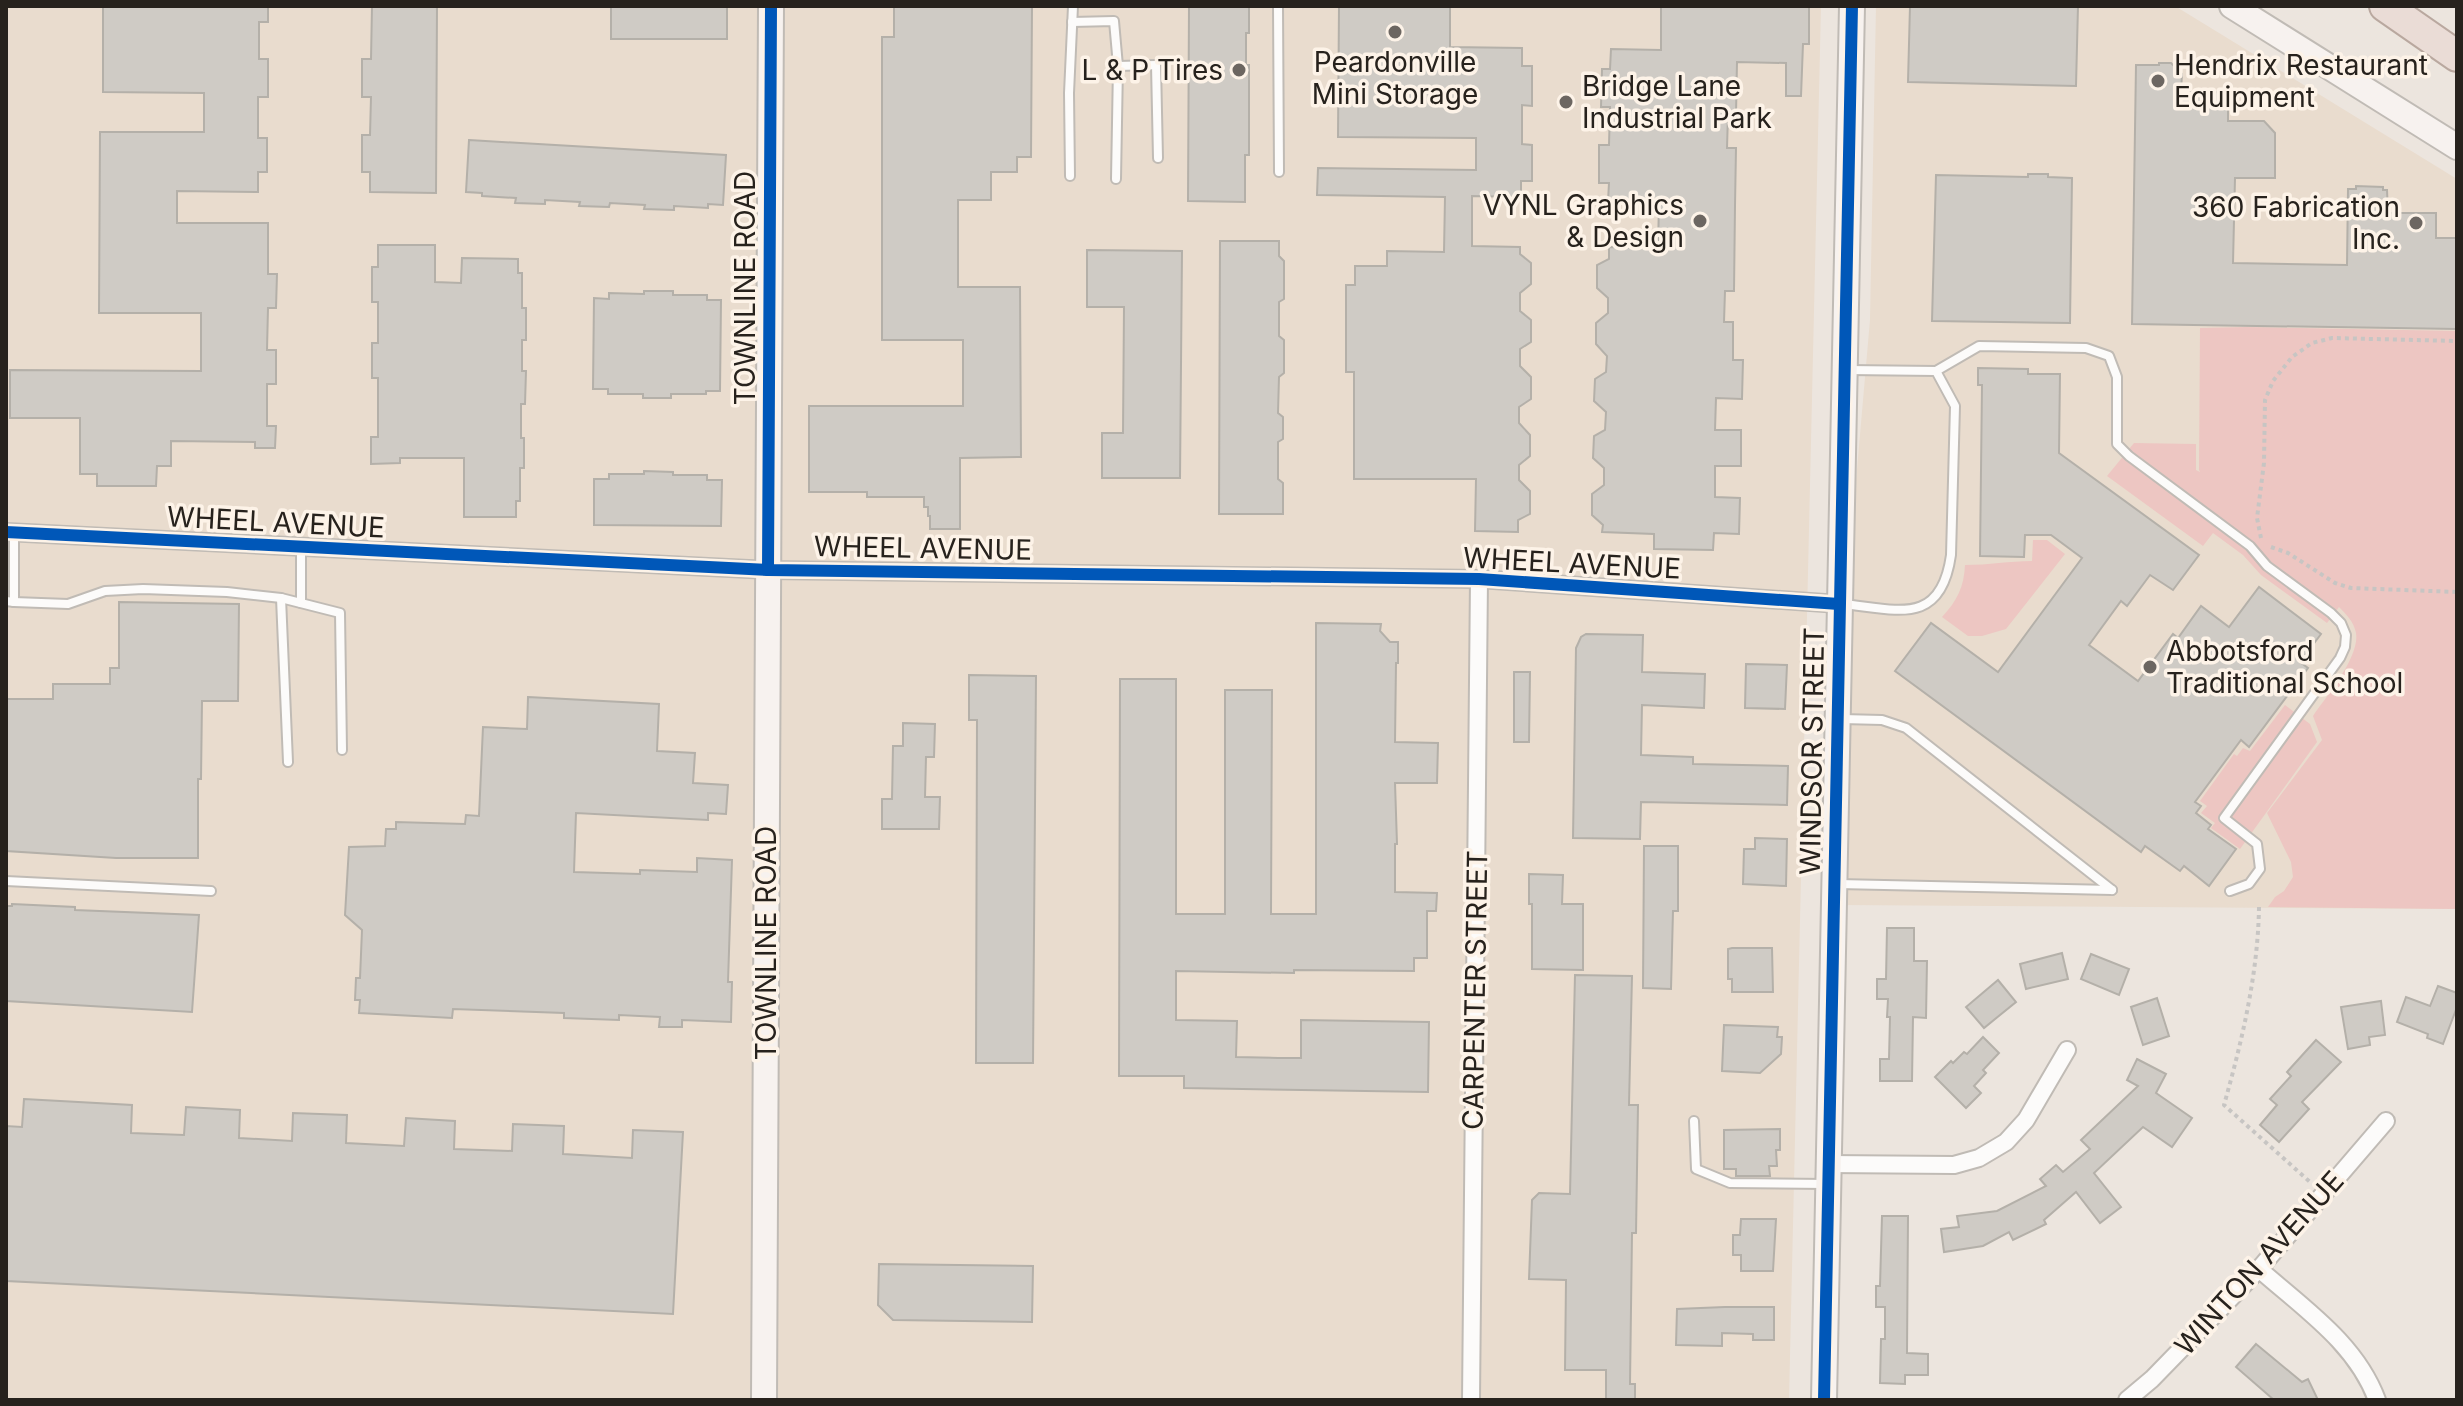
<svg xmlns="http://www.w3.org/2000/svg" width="2463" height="1406" viewBox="0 0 2463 1406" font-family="Inter,sans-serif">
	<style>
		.built { fill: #e9dcce }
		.green { fill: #edc6c2 }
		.building { fill: #cfcbc5; stroke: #b4b0a9; stroke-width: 2 }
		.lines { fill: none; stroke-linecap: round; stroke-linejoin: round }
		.lane-casing { stroke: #c0bbb5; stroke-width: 12 }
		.street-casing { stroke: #c0bbb5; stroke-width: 20 }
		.secondary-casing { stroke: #c0bbb5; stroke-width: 28 }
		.highway-casing { stroke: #b9a89f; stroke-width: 34 }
		.path { stroke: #c7c5c3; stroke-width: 4; stroke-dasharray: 4 4; stroke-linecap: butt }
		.lane { stroke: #fcfbfa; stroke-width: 8 }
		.street { stroke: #fcfbfa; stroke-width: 16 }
		.secondary { stroke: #f7f2ef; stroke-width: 24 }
		.highway { stroke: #eadcd6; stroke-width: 30 }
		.cycleway-casing { stroke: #fdf3e8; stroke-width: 17 }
		.cycleway { stroke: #0057b8; stroke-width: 12 }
		.poi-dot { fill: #6c6661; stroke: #fdf3e8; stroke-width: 3 }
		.labels { text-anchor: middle; stroke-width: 7; stroke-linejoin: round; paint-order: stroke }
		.poi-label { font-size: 28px; fill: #27221d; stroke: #fdf3e8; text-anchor: start }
		.street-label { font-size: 28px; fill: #27221d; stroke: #fdf3e8 }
	</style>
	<rect width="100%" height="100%" fill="#ece5de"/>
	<g class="built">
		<path d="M6,6h1815l-32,1394h-1783z"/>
		<path d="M1876,6h299l282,173v730l-618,-4 6,-298 25,-287z"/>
	</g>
	<g class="green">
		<path d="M2246,327l211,4v578l-189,-2 7,-10 9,-6 9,-14 -2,-15 -24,-49 55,-73 -9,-24c13,-19 47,-59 43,-83 -2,-11 -10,-19 -17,-26l-12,16 -66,-48 -18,-20 -30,-22 -10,13 -96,-70 27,-33 62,1v26l4,2 -1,-2 1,-142z"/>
		<path d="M2033,540h14l18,14 -59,75 -24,7h-14l-26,-19c15,-16 22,-30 23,-52 24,0 44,-4 67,-4z"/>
		<path d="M2285,705l25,19 7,18 -77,107 -29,-21 4,-5 -14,-10 6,-7 -7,-5 34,-47 3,2 6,-8 7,3z"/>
	</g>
	<g class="building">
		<path d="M103,6h165v16h-9v37h9v38h-10v41h9v34h-9v20l-81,-1v32h91v51h9l-1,34h-8l-1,42h9v34h-9v42h9l-1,22h-20v-6l-84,-1v25h-14l-1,20h-59v-12h-17v-56h-70v-48l191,1v-58h-102l1,-181h104v-39l-101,-1z"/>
		<path d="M372,6h65l-1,187 -66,-1v-20h-8v-37h8l1,-38h-9v-38h9z"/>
		<rect x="611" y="6" width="116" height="33"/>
		<path d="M894,6h138l-1,151h-14v15h-26v28h-33v87h62l1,170 -61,1v71h-30v-13h-2v-9h-4v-10h-57v-5h-58v-86h154v-66h-81v-303h12z"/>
		<path d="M1189,6h60v27h-3v32h3v90h-4v47l-57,-1z"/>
		<path d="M1339,6h111v41l72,1v18h10v40l-10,-1v39l10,1v36h-11v16l-49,-1v50l48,1v7l11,9v21l-11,9v18l11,9v22l-11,7v17l11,11v22l-12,8v16l11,12v21l-11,9v15l11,11v23l-12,6v12l-43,-1 1,-52h-122v-107h-8v-87h9v-19h32v-15l57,1 1,-55 -128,-2 1,-27 158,2v-32l-138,-1z"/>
		<path d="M1661,6h148v38h-6l-2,52h-15v-33l-49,-1 -1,52h-8l-1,34h9l-1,58 -1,85h-9l-1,31h9v38h10l-1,39 -26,-1 -1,32h26v36h-26v31l25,1 -1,36 -25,-1 -1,17 -59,-1v-15l-52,-2 1,-7 -11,-10v-21l12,-9v-17l-11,-10 1,-22 11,-6 1,-18 -12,-11 1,-22 11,-7 1,-16 -11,-12v-21l12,-10v-15l-11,-10v-23l12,-6v-12l49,1 1,-46 -51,-1 1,-18h-10v-38h10l1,-38h-9l1,-38h8l1,-20 50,1z"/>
		<path d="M1910,6h168l-2,80 -168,-4z"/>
		<path d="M2159,63h12l11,11 -1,17 36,1 11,11v18h36l11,12v45h-40l-2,85 114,2 1,-76h8v-3l27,1v3h4l1,23h48v25h21v91l-325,-5 4,-259h23z"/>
		<path d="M469,140l257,15 -3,50 -15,-1v4l-34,-2v4l-30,-1 1,-4 -35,-2 -1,4 -30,-1 1,-4 -35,-2v4l-30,-1 1,-5 -34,-2v-3l-16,-1z"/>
		<path d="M2028,174h20v3l24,1 -2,145 -138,-2 4,-146 92,2z"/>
		<path d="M1220,241h59v15l5,5v38l-5,3v34l5,4v33l-5,4 -1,36 5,4v22l-5,3v37l5,4v31h-64z"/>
		<path d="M378,245h57v37l26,1 1,-25 56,1v14h4v35h4v32h-4v31h4l-1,33h-4v34h3v30h-4v33h-4v16h-52v-59h-64v5l-29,1v-27h7v-59h-6v-35h6v-41h-6v-35h6z"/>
		<path d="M1087,250l95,1 -2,227h-78v-45h21l1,-126h-37z"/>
		<path d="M644,291h29v4h34v5h14l-1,91h-14v3h-35v4h-28v-4h-35v-5h-15l1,-91 15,1v-6l35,1z"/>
		<path d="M1978,368l50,1v5h32l-1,79 140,102 -26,35 -23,-15 -23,31 -6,-5 -32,44 49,36 35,-47 5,4 23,-32 28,21 30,-40 62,47 -21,28 8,6 -59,79 -8,-7 -46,62 6,4 -5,7 15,12 -3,4 28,20 -27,37 -25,-20 -4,5 -35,-25 -4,6 -246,-181 36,-48 67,49 84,-114 -31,-23h-26l-1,22 -44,-1 2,-171h-4z"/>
		<path d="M644,471l29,1v3h34v5h15l-1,46 -127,-1v-46h15v-5h35z"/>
		<path d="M119,602l120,2 -1,97h-36l-1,78h-3v79h-82l-110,-7v-152h47v-15h57v-16h9z"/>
		<path d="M1316,623l65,1 -1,7 10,11h8v21h-2l-1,79 43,1 -1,40h-42l2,61h-2v48l42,1 -1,18h-9v47h-13v13l-120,-1v3l-118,-2v49l61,1 -1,36 42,1h23v-38l128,2 -1,70 -244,-4v-12h-65l1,-397h56v235h49v-224h47l-1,224h45z"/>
		<path d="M1586,634l57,1 -1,37 63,2 -1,34 -62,-3 -1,50 52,2v7l95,2 -1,39 -146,-3 -1,37 -67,-1 3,-190 5,-11z"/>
		<path d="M1746,664l41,1 -2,44 -40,-1z"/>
		<path d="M1514,672h16l-1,70h-15z"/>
		<path d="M969,675l67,1 -3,387h-57l1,-343h-8z"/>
		<path d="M528,697l131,7 -2,47 38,2 -2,30 35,2 -2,29 -18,-1v7l-132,-7 -2,59 66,2v-4l57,2v-14l35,2 -4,122h4l-1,40 -49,-2v7h-23l1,-10 -41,-2v5l-55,-2v-5l-111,-4 -1,9 -93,-5 1,-13h-5l1,-22h4l2,-48 -17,-15 4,-68 36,-1 1,-17h10v-7l69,2 1,-9 13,1 4,-89 44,2z"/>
		<path d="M903,723l32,1 -1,33h-8l-1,40h15l-1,32h-57v-30h10l1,-53h10z"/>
		<path d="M1755,838l32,1 -1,47 -43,-2 1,-35h11z"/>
		<path d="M1644,846h34v65h-5l-2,78 -28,-1z"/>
		<path d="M1529,874l34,1 -1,29h21v66l-51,-1v-65h-3z"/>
		<path d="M12,904l63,3v3l124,5 -7,97 -186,-11v-95h6z"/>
		<path d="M1887,928h27v33h13l-1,57 -13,-1 -1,64h-32v-22h9l1,-42h-3l1,-18h-11v-20h9z"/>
		<path d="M1732,948h40l1,44h-41v-13h-4v-30z"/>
		<path d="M2062,953l6,26 -42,10 -6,-25z"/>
		<path d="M2091,954l38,15 -10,26 -38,-16z"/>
		<path d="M1575,975l57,1 -3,129h9l-2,128h-4l-2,151h5v16h-29v-30h-41l1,-90 -37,-1 3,-79 7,-7 31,1z"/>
		<path d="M1998,980l18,22 -32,26 -18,-21z"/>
		<path d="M2438,986l19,7v14l-14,37 -16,-6 1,-4 -31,-12 9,-25 24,9z"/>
		<path d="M2157,998l12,38 -26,9 -12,-38z"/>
		<path d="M2381,1001l4,34 -16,2 1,8 -22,4 -7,-42z"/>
		<path d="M1724,1025l54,2 -1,10h5l-1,17 -21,19 -38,-2z"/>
		<path d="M1983,1037l16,16 -16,17 3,3 -12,13 7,7 -15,15 -31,-31 16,-16 2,2 11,-11 3,2z"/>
		<path d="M2316,1040l25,22 -39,40 7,7 -30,33 -19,-17 17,-20 -7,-6 21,-23 -4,-4z"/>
		<path d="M2137,1059l29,15 -10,19 36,25 -20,29 -29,-20 -49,46 27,34 -21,16 -24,-31 -32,28 2,4 -33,16 -4,-8 -26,14 -39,6 -3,-23 18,-2 -2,-11 40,-5 49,-25 -6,-7 16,-14 7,7 27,-23 -9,-9 57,-54 -11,-6z"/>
		<path d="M24,1099l108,6 -1,28 53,2 2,-28 54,3 -1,28 53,3 1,-28 54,2 -1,28 58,3 2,-28 49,3 -1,28 58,2 1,-27 51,2 -1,28 69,4 1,-28 50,2 -10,182 -667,-33v-155l16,1z"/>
		<path d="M1780,1129v21h-4l1,16h-8l1,10h-34v-7h-12v-39z"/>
		<path d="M1882,1216h26l-1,137 21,1v21h-23v9l-25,-1 1,-44h4v-32h-9v-21h4z"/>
		<path d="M1741,1219h35l-3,52h-32v-16h-8v-20h7z"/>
		<path d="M879,1264l154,2 -1,56 -139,-2 -15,-15z"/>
		<path d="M1725,1307h49v33h-21v-6l-31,-1v13l-46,-1 1,-36z"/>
		<path d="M2256,1344l46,38 6,-3 10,21h-44l-38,-33z"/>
	</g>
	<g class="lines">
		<defs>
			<g id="lane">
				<path d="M1278,6l1,166"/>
				<path d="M1072,22l42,-1 4,45 -2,113"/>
				<path d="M1118,66l38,-1 2,93"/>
				<path d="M1070,176l-1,-83 4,-87"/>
				<path d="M1936,371l43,-25 107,2 23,8 8,21v67l12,12 121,90 17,20 64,47 10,10 5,12 -1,12 -5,11 -116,160 33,26 3,25 -11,15 -19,7"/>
				<path d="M281,598l7,164"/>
				<path d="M6,601l8,1v-69"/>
				<path d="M14,602l54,2 37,-13 38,-2 84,3 54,6 59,15 2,137"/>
				<path d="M301,603v-56"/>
				<path d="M1844,604c54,6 97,22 107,-49l4,-149 -19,-35 -88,-1"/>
				<path d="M1842,719l40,1 24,8 206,162"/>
				<path d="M6,881l205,10"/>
				<path d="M1838,884l274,6"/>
				<path d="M1694,1121l2,48 34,14 97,1"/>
			</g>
			<g id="street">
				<path d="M6,532l762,38 711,9 360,25"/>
				<path d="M1828,1164l126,1 25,-7 27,-16 20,-22 41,-70"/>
				<path d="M2259,1269c44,39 97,74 118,131"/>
				<path d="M1471,1400l8,-821"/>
				<path d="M2127,1400l25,-21 107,-110 127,-148"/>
			</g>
			<g id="secondary">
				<path d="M2232,6l225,141"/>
				<path d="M764,1400l7,-1394"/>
				<path d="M1824,1400l28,-1394"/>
			</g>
			<path id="highway" d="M2385,6l72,50"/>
		</defs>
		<use href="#lane" class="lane-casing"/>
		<use href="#street" class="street-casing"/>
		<use href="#secondary" class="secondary-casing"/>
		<use href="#highway" class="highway-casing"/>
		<g class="path">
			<path d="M2261,538l-4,-20 7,-55 1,-63 8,-19 19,-24 20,-14 20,-5 125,3"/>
			<path d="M2271,547l17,6 47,30 16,5 106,4"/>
			<path d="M2259,907c-1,67 -17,134 -35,198l86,77"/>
		</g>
		<use href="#lane" class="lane"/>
		<use href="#street" class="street"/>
		<use href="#secondary" class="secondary"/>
		<use href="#highway" class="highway"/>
		<defs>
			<g id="cycleway">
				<path d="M6,532l762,38 711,9 360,25"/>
				<path d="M768,570l3,-564"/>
				<path d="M1824,1400l28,-1394"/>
			</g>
		</defs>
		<use href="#cycleway" class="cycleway-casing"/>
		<use href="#cycleway" class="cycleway"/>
	</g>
	<g class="poi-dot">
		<circle cx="1395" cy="32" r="8"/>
		<circle cx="1239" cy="70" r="8"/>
		<circle cx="2158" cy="81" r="8"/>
		<circle cx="1566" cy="102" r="8"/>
		<circle cx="1700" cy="221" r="8"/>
		<circle cx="2416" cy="223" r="8"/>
		<circle cx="2150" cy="667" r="8"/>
	</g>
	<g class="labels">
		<g class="poi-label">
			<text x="1395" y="72" text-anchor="middle">Peardonville<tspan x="1395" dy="32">Mini Storage</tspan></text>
			<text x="2174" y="75">Hendrix Restaurant<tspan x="2174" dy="32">Equipment</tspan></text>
			<text x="1223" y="80" text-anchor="end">L &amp; P Tires</text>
			<text x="1582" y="96">Bridge Lane<tspan x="1582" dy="32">Industrial Park</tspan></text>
			<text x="1684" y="215" text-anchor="end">VYNL Graphics<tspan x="1684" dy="32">&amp; Design</tspan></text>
			<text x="2400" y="217" text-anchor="end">360 Fabrication<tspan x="2400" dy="32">Inc.</tspan></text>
			<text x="2166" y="661">Abbotsford<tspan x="2166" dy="32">Traditional School</tspan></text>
		</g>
		<g class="street-label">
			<text transform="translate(745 288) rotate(-90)" y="10">TOWNLINE ROAD</text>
			<text transform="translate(276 522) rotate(3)" y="10">WHEEL AVENUE</text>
			<text transform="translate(923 548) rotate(1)" y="10">WHEEL AVENUE</text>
			<text transform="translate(1572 563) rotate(3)" y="10">WHEEL AVENUE</text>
			<text transform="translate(1812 751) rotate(-89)" y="10">WINDSOR STREET</text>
			<text transform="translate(766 943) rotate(-90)" y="10">TOWNLINE ROAD</text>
			<text transform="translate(1475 990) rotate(-89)" y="10">CARPENTER STREET</text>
			<text transform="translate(2259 1263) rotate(-48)" y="10">WINTON AVENUE</text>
		</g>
	</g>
	<rect width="2463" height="1406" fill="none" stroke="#27221d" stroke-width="16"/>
</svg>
